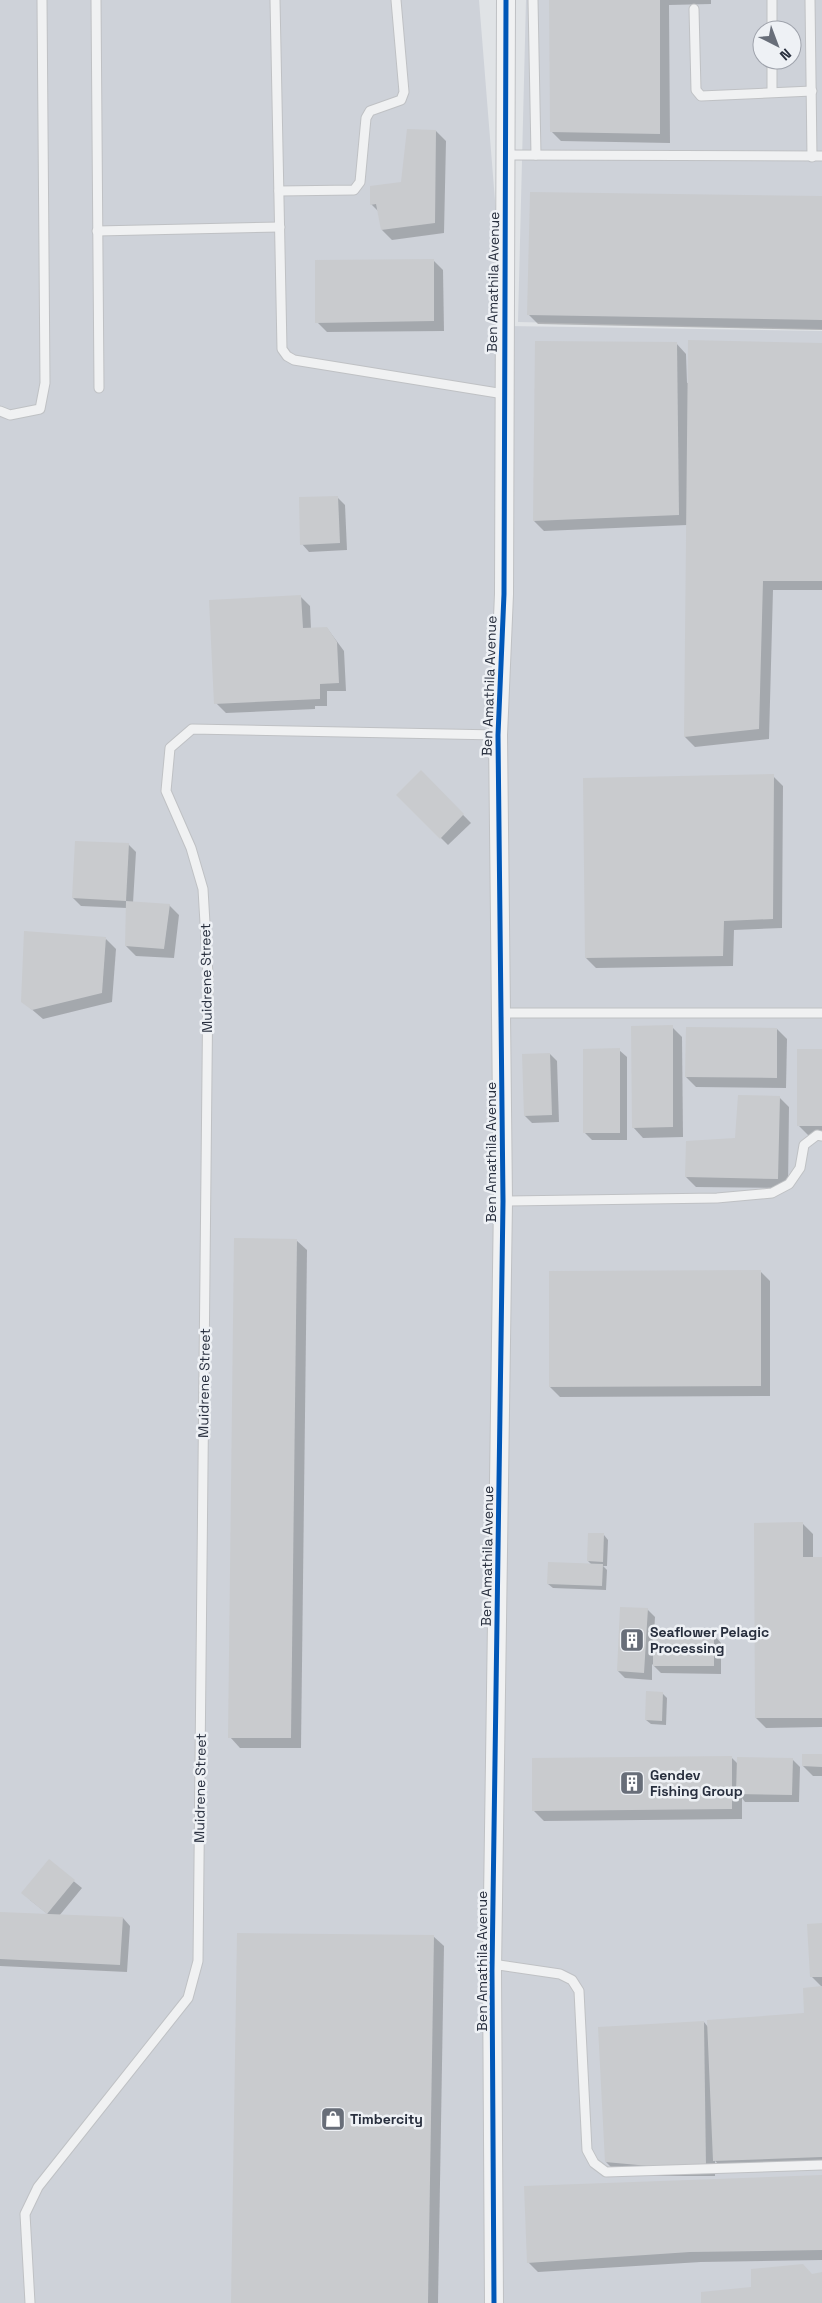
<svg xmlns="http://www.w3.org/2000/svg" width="822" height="2303" viewBox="0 0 822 2303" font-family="'Space Grotesk',sans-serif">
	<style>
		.built { fill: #ced2d9; fill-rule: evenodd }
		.shadow { fill: #0003 }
		.building { fill: #c9cbce }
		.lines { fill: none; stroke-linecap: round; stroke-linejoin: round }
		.lane-casing { stroke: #bfc1c4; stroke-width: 11 }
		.street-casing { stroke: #bfc1c4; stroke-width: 20 }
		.lane { stroke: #f0f1f2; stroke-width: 9 }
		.street { stroke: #f0f1f2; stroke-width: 18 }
		.cycleway-casing { stroke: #eef1f5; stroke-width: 8 }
		.cycleway { stroke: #0057b8; stroke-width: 5 }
		.labels { text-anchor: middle; stroke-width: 5; stroke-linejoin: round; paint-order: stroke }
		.street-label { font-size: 14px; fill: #282f3e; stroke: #eef1f5 }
		.poi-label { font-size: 14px; font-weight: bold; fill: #282f3e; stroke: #eef1f5; text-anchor: start }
	</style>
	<rect width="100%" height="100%" fill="#e0e3e6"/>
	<g class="built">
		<path d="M0,0h479l26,326 317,5v1972h-822z"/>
		<path d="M526,0h296v329l-304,-7zM762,30h30v30h-30z"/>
	</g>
	<g class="shadow">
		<path d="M550,0h161v4l-42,1 1,138 -109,-2 -10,-10z"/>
		<path d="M436,131l10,10 -2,92 -52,7 -10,-10 -3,-18 -8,-8 31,-21z"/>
		<path d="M822,197v133l-284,-6 -10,-10z"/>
		<path d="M433,260l10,10 1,61 -117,1 -10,-10z"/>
		<path d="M676,343l10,11 1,29 135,-39v246h-49l-4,149 -74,8 -10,-10 2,-212 -143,6 -10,-10z"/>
		<path d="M337,497l8,8 2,45 -38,2 -7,-8z"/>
		<path d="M300,596l10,10 1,23 16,-1 17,23 2,40h-19v15h-12v3l-89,4 -10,-10z"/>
		<path d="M421,772l50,51 -23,22 -50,-50z"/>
		<path d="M773,776l10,10 -1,142 -48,2 -1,36 -137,2 -10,-10z"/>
		<path d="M128,844l8,8 -3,51 36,2 10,10 -5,43 -38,-2 -10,-10 1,-38 -46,-2 -8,-8z"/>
		<path d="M106,939l10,10 -4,53 -69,17 -21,-18z"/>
		<path d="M672,1027l10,10 1,100 -40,1 -10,-11z"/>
		<path d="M777,1029l10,10 -1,49 -90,-1 -10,-10z"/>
		<path d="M619,1050l8,7v83h-35l-8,-8z"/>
		<path d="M822,1050v85h-14l-10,-10z"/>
		<path d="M550,1054l7,7 2,61 -27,1 -7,-7z"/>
		<path d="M779,1097l10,10 -1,81 -92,-1 -10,-10 50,-37z"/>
		<path d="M296,1240l11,10 -6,498h-61l-10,-11z"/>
		<path d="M760,1271l10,10v115l-210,1 -10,-10z"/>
		<path d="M803,1524l10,10v24h9v169l-56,1 -10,-10z"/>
		<path d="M604,1535l4,5 -1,26h-4l4,4 -1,20 -53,-2 -5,-4 44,-19 -4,-4z"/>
		<path d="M647,1609l8,8 -1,17 60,1 7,8v31l-60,-1 -9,-9v16l-27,-2 -7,-7z"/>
		<path d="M662,1693l5,5 -1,27 -15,-1 -5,-4z"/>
		<path d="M822,1756v20h-9l-10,-10z"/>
		<path d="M731,1757l7,7 54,-5 8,8 -1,35h-54l-3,-4v21l-198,2 -10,-10z"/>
		<path d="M49,1861l33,27 -23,28 64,2 7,8 -3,46 -127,-6v-53l49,2 -19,-15z"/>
		<path d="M822,1924v63l-10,-10z"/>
		<path d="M433,1936l11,10 -6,357h-205z"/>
		<path d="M822,1987v180l-97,3 -10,-9v15h-55l-44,-4 -10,-10 98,-140 4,5 97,-13z"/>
		<path d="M822,2176v84l-121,2 -163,10 -10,-10z"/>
	</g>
	<g class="building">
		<path d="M549,0h111v134l-110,-2z"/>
		<path d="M407,129l29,1 -1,93 -54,7 -5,-26 -6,1v-19l31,-4z"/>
		<path d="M530,192l292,4v124l-295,-5z"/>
		<path d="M434,259v62l-119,2v-63z"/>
		<path d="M688,340l134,3v238h-59l-4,148 -75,8z"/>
		<path d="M535,341l142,1 2,173 -146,6z"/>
		<path d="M338,496l2,47 -40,2 -1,-48z"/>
		<path d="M301,595l2,33 24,-1 10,15 2,41 -19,1v15l-106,5 -5,-104z"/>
		<path d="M421,770l43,44 -24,25 -44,-44z"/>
		<path d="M774,774l-1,145 -49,2 -1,35 -138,2 -2,-180z"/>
		<path d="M75,841l54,2 -3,58 -54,-3z"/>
		<path d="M126,901l44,3 -6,45 -39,-3z"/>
		<path d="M24,931l82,6 -4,56 -70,17 -11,-8z"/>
		<path d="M673,1025v102l-41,1 -1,-102z"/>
		<path d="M686,1027l91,1v50l-92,-1z"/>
		<path d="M620,1048v85h-37v-84z"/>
		<rect x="797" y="1049" width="25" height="77"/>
		<path d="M550,1053l2,62 -28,1 -2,-62z"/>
		<path d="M738,1095l42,1 -2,83 -93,-2 1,-36 49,-3z"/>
		<path d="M234,1238l63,1 -6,499h-63z"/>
		<path d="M761,1270v116l-212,1v-116z"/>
		<path d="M803,1522v35h19v161h-67l-1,-195z"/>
		<path d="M588,1533h16l-1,29 -16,-1z"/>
		<path d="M548,1562l55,2 -1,22 -55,-2z"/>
		<path d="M620,1607l28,1 -4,65 -27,-2z"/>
		<path d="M653,1633l61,1v32h-61z"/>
		<path d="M646,1691l17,1 -1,29 -17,-1z"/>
		<path d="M802,1754h20v13l-20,-1z"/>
		<path d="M732,1756v53l-200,2v-53z"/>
		<path d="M737,1757l56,1 -1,37 -56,-1z"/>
		<path d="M49,1859l26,21 -28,34 -26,-21z"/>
		<path d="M0,1912l123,5 -3,48 -120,-6z"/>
		<path d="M822,1923v54h-12l-3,-53z"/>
		<path d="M237,1933l197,2 -6,368h-197z"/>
		<path d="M822,1986v171l-109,4 -6,-141 97,-7 -1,-25z"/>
		<path d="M704,2021l2,146 -57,-1 -44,-4 -7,-135z"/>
		<path d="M822,2175v75l-132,2 -163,11 -3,-77z"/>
		<path d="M803,2264l9,10 10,-2v31h-121v-11l50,-5v-18z"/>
	</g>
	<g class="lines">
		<defs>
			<g id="lane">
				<path d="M96,0l3,388"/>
				<path d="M275,0l7,349 5,7 7,4 210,34"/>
				<path d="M533,0l3,155"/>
				<path d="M810,0l2,157"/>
				<path d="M694,9l2,81 5,6 111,-5"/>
				<path d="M772,30v-30"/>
				<path d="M772,92v-32"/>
				<path d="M506,155l316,1"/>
				<path d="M279,191l75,-1 6,-8 6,-64 4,-7 31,-11 3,-8 -8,-92"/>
				<path d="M97,231l183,-4"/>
				<path d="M0,411l10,4 30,-6 5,-26 -3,-383"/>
				<path d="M501,1013h321"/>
				<path d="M503,1201l214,-3 55,-5 17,-9 11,-16 4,-23 13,-10 5,1"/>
				<path d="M492,1964l68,10 12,6 7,11 8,159 7,13 12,9 216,-7"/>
				<path d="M30,2303l-5,-89 13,-27 150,-189 10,-37 10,-986 -5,-86 -12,-41 -25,-57 4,-43 22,-19 306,6"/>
			</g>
			<path id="street" d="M494,2303l-2,-332 11,-770 -5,-466 6,-141 2,-594"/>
		</defs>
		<use href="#lane" class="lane-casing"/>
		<use href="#street" class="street-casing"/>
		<use href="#lane" class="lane"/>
		<use href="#street" class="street"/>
		<defs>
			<path id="cycleway" d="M494,2303l-2,-332 11,-770 -5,-466 6,-141 2,-594"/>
		</defs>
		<use href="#cycleway" class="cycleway-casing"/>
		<use href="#cycleway" class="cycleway"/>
	</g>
	<defs>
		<symbol id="building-square" viewBox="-11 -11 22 22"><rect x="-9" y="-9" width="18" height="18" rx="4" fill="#686e79" stroke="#eef1f5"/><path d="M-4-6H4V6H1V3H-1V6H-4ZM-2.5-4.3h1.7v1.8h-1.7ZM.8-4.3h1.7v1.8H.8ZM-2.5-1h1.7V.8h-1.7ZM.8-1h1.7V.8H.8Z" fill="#fff"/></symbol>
		<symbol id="shop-square" viewBox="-11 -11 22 22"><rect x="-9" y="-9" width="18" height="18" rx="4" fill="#686e79" stroke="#eef1f5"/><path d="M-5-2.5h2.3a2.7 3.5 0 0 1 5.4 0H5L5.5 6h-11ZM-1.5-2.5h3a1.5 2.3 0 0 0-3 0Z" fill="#fff"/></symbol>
	</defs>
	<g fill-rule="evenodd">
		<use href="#building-square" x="618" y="1626" width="28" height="28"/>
		<use href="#building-square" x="618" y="1769" width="28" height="28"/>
		<use href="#shop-square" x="319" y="2105" width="28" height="28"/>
	</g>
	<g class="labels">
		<g class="street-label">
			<text transform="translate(493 282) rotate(-89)" y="5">Ben Amathila Avenue</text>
			<text transform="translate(489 686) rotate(-88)" y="5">Ben Amathila Avenue</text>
			<text transform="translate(206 978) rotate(-91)" y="5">Muidrene Street</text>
			<text transform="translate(491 1152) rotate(-90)" y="5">Ben Amathila Avenue</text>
			<text transform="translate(204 1383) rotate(-89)" y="5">Muidrene Street</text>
			<text transform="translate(487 1556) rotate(-89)" y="5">Ben Amathila Avenue</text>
			<text transform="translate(200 1788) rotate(-89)" y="5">Muidrene Street</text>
			<text transform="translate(482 1961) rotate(-90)" y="5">Ben Amathila Avenue</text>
		</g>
		<g class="poi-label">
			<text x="650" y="1637">Seaflower Pelagic<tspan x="650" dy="16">Processing</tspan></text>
			<text x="650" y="1780">Gendev<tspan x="650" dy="16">Fishing Group</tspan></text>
			<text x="350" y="2124">Timbercity</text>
		</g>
	</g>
	<g transform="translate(777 45) rotate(138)"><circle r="24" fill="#eef1f5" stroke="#9fa3ac"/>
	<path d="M0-4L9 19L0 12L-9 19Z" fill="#686e79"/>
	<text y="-8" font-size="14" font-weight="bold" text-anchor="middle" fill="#282f3e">N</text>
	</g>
</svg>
